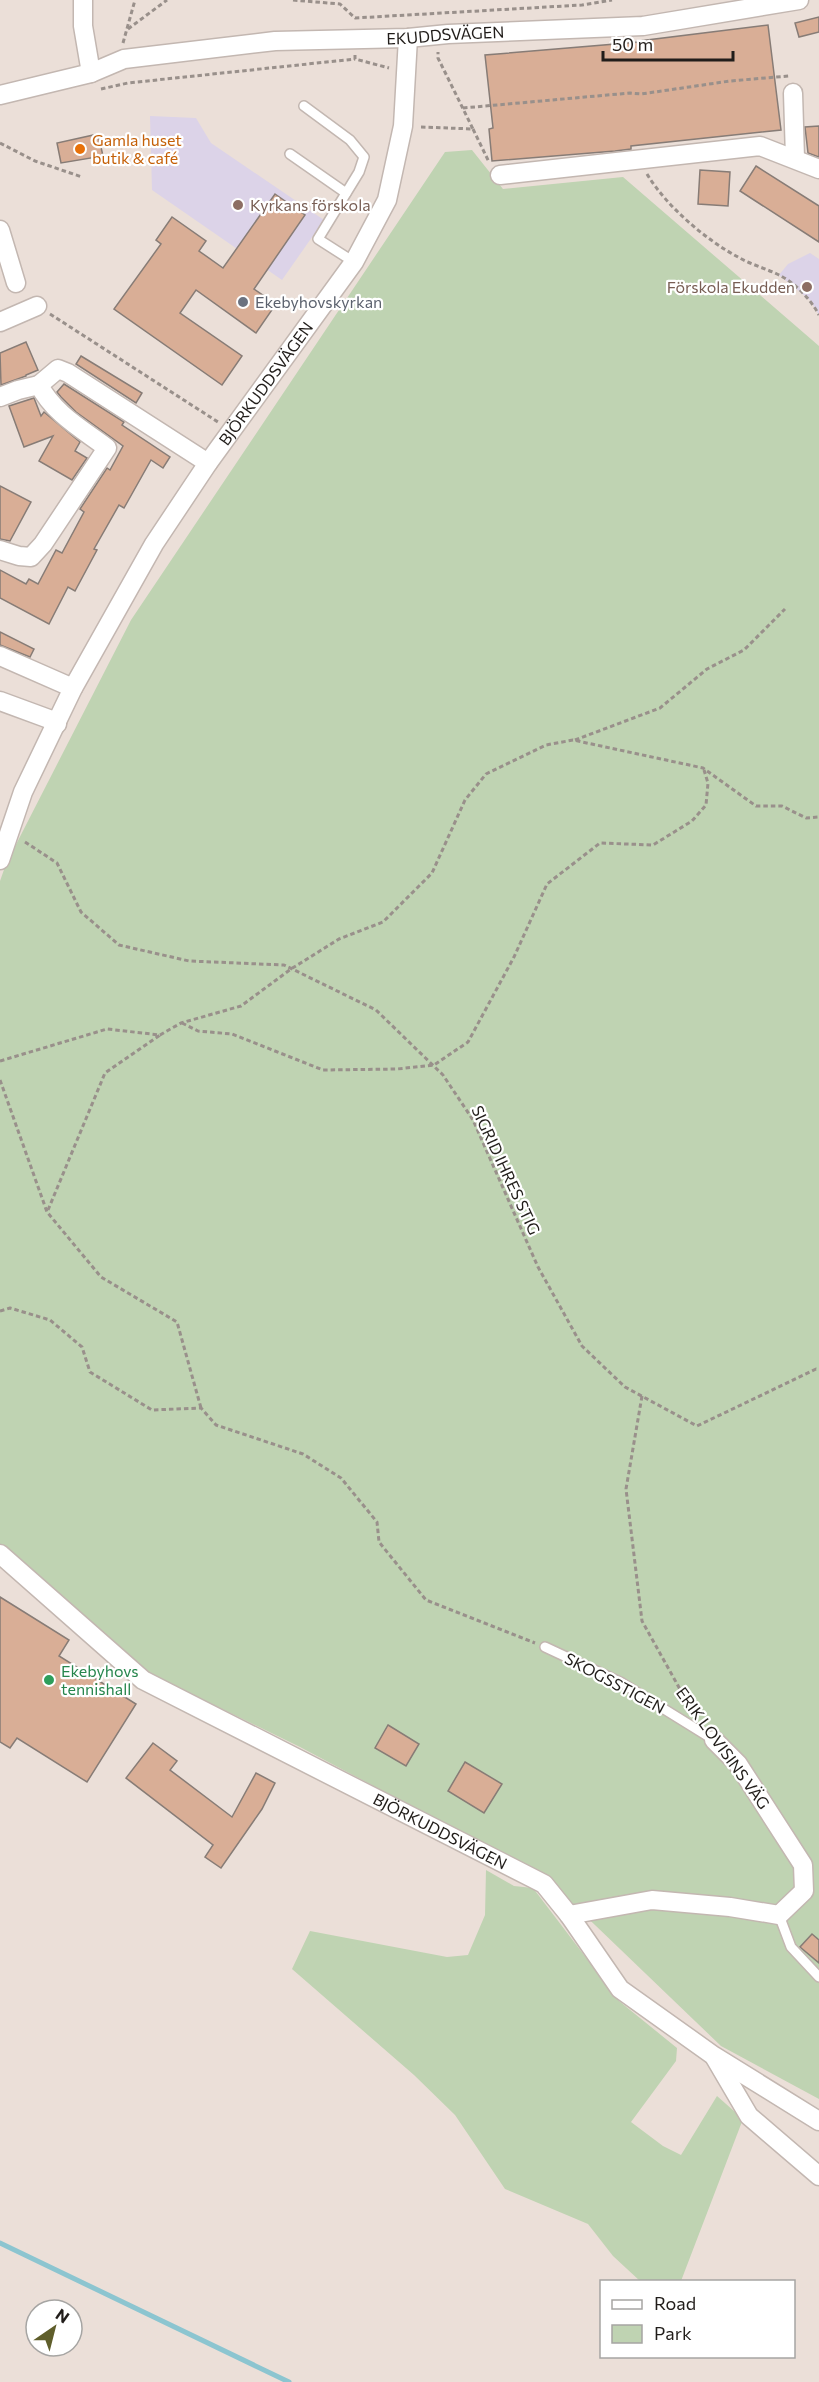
<svg xmlns="http://www.w3.org/2000/svg" width="819" height="2382" viewBox="0 0 819 2382" font-family="Commissioner,sans-serif">
	<style>
		.education { fill: #dcd3e8 }
		.green { fill: #bfd3b2 }
		.lines { fill: none; stroke-linecap: round; stroke-linejoin: round }
		.stream { stroke: #8cc5d0; stroke-width: 5 }
		.building { fill: #d9ae96; stroke: #877c76; stroke-width: 1.5 }
		.lane-casing { stroke: #c3b7b1; stroke-width: 12 }
		.street-casing { stroke: #c3b7b1; stroke-width: 21 }
		.path { stroke: #99908b; stroke-width: 3; stroke-dasharray: 4.5 3; stroke-linecap: butt }
		.lane { stroke: #fff; stroke-width: 9 }
		.street { stroke: #fff; stroke-width: 18 }
		.food-dot { fill: #e8710a; stroke: #fff; stroke-width: 2 }
		.education-dot { fill: #8d6e63; stroke: #fff; stroke-width: 2 }
		.worship-dot { fill: #6b7280; stroke: #fff; stroke-width: 2 }
		.leisure-dot { fill: #2e9e5b; stroke: #fff; stroke-width: 2 }
		.labels { text-anchor: middle; stroke-width: 4.5; stroke-linejoin: round; paint-order: stroke }
		.street-label { font-size: 16px; fill: #211d1a; stroke: #fff }
		.food-label { font-size: 16px; fill: #c56008; stroke: #fff; text-anchor: start }
		.education-label { font-size: 16px; fill: #785e54; stroke: #fff; text-anchor: start }
		.worship-label { font-size: 16px; fill: #5b616d; stroke: #fff; text-anchor: start }
		.leisure-label { font-size: 16px; fill: #27864d; stroke: #fff; text-anchor: start }
	</style>
	<rect width="100%" height="100%" fill="#ebdfd8"/>
	<g class="education">
		<path d="M150,116l46,2 15,25 113,77 -42,60 -130,-90z"/>
		<path d="M810,253l9,6v56l-9,-15 -31,-25 9,-11z"/>
	</g>
	<g class="green">
		<path d="M472,150l31,39 120,-12 196,169v1753l-98,-53 -176,-169 -245,-130 -156,-76 -144,-127v-663l6,-17 125,-244 314,-468z"/>
		<path d="M486,1870l28,16 19,2 86,113 58,47 -1,13 -45,61 32,24 18,9 36,-59 26,23 -62,162h-41l-27,-25 -25,-32 -83,-35 -50,-74 -41,-40 -122,-106 18,-38 137,26 21,-2 17,-40z"/>
	</g>
	<g class="lines">
		<path class="stream" d="M0,2243l289,139"/>
	</g>
	<g class="building">
		<path d="M819,17v15l-20,5 -4,-14z"/>
		<path d="M768,25l13,105 -150,16v3l-16,2 -123,10 -3,-32 4,-1 -8,-73 154,-13v-1z"/>
		<path d="M819,126v31l-11,-4 -3,-26z"/>
		<path d="M98,134l5,22 -42,7 -4,-20z"/>
		<path d="M756,166l63,40v36l-79,-51z"/>
		<path d="M700,170l30,2 -2,34 -30,-2z"/>
		<path d="M275,194l30,21 -51,74 22,15 -20,29 -60,-43 -16,23 62,43 -20,29 -108,-76 47,-65 -5,-4 16,-23 34,24 -7,10 24,17z"/>
		<path d="M26,342l12,28 -12,5v1l-25,9 -1,-32z"/>
		<path d="M81,356l61,37 -6,10 -60,-39z"/>
		<path d="M64,384l60,38 -2,3 48,32 -7,11 -12,-8 -27,48 -5,-3 -25,44 3,1 -22,41 -7,-4 -19,37 -49,-26v-28l26,14 3,-5 9,5 18,-34 6,3 22,-41 -4,-3 27,-41 3,2 13,-24 -47,-34 -15,-15 -4,-5z"/>
		<path d="M34,398l7,18 3,-4 36,30 -5,9 12,7 -15,22 -33,-19 14,-25 -29,11 -15,-41z"/>
		<path d="M0,486l31,16 -21,39 -10,-2z"/>
		<path d="M0,632l34,17 -4,8 -30,-12z"/>
		<path d="M0,1597l69,43 -10,16 77,48 -49,78 -70,-44 -7,10 -10,-6z"/>
		<path d="M388,1725l31,19 -13,22 -31,-18z"/>
		<path d="M153,1743l24,18 -7,9 62,47 24,-44 19,10 -13,26 -41,59 -16,-11 8,-12 -87,-67z"/>
		<path d="M465,1762l37,22 -18,29 -36,-22z"/>
		<path d="M812,1934l7,6v23l-19,-16z"/>
	</g>
	<g class="lines">
		<defs>
			<g id="lane">
				<path d="M304,106l46,34 14,17 -5,15 -41,67 36,23"/>
				<path d="M290,154l56,39"/>
				<path d="M545,1647l77,36 92,57"/>
				<path d="M779,1915l12,32 28,30"/>
			</g>
			<g id="street">
				<path d="M83,0v26l8,47"/>
				<path d="M793,93l2,65"/>
				<path id="s1" d="M0,95l91,-22 33,-14 151,-18 133,-3 40,-4 195,-8 156,-26"/>
				<path d="M500,175l260,-29 59,23"/>
				<path d="M0,230l16,53"/>
				<path d="M0,322l37,-16"/>
				<path d="M0,397l18,-7 21,-5"/>
				<path d="M0,550l19,6 12,1 12,-13 64,-96c-25,-19 -53,-34 -68,-63l19,-16 10,4 140,90"/>
				<path d="M0,656l73,32"/>
				<path d="M0,701l49,18 8,5"/>
				<path id="s2" d="M0,860l23,-68 50,-104 81,-144 54,-81 146,-201 33,-62 16,-74 5,-88"/>
				<path id="s3" d="M0,1554l143,126 401,204 25,31 51,74 94,67 105,65"/>
				<path d="M569,1915l83,-15 78,7 49,8 25,-24 -1,-26 -65,-101 -24,-24"/>
				<path d="M715,2058l34,58 70,60"/>
			</g>
		</defs>
		<use href="#lane" class="lane-casing"/>
		<use href="#street" class="street-casing"/>
		<g class="path">
			<path d="M293,0l47,4 15,14 227,-13 30,-5"/>
			<path d="M128,29l39,-29"/>
			<path d="M123,43l12,-43"/>
			<path d="M355,55v4l34,9"/>
			<path d="M101,89l27,-6 227,-24"/>
			<path d="M463,108l167,-15 11,1 89,-13 59,-5"/>
			<path d="M421,127l52,2 -35,-71v-6"/>
			<path d="M473,129l16,33"/>
			<path d="M0,143l35,18 47,16"/>
			<path d="M647,174c19,32 59,66 91,83 12,7 26,11 39,17 17,8 33,24 42,41"/>
			<path d="M50,314l168,108"/>
			<path d="M575,740l85,-32 47,-39 37,-19 41,-41"/>
			<path d="M25,842l32,21 24,49 38,33 70,16 95,4 92,45 67,65 30,45 65,147 44,79 43,41 72,39 119,-57 3,1"/>
			<path d="M182,1023l16,8 34,3 91,36 74,-1 37,-4 34,-23 46,-85 33,-73 53,-41 53,2 39,-24 14,-16 2,-22 -4,-13"/>
			<path d="M0,1061l107,-32 53,6 21,-12 60,-17 50,-37 48,-30 44,-17 49,-49 33,-73 21,-26 60,-29 27,-5 130,28 53,38h26l24,12 13,-1"/>
			<path d="M0,1080l47,132 54,65 76,45 24,86"/>
			<path d="M48,1210l57,-137 55,-38"/>
			<path d="M0,1311l10,-3 40,12 32,27 8,25 62,38 49,-2 15,17 87,29 38,24 36,44 2,20 47,58 109,43"/>
			<path d="M642,1396l-16,93 16,132 49,88"/>
		</g>
		<use href="#lane" class="lane"/>
		<use href="#street" class="street"/>
	</g>
	<circle class="food-dot" cx="80" cy="149" r="6"/>
	<g class="education-dot">
		<circle cx="238" cy="205" r="6"/>
		<circle cx="807" cy="287" r="6"/>
	</g>
	<circle class="worship-dot" cx="243" cy="302" r="6"/>
	<circle class="leisure-dot" cx="49" cy="1680" r="6"/>
	<g class="labels">
		<g class="street-label">
			<text dy="6" stroke="none"><textPath href="#s1" startOffset="452">EKUDDSVÄGEN</textPath></text>
			<text dy="6" stroke="none"><textPath href="#s2" startOffset="548">BJÖRKUDDSVÄGEN</textPath></text>
			<text transform="translate(506 1170) rotate(65)" y="6">SIGRID IHRES STIG</text>
			<text transform="translate(615 1683) rotate(28)" y="6">SKOGSSTIGEN</text>
			<text transform="translate(723 1748) rotate(54)" y="6">ERIK LOVISINS VÄG</text>
			<text dy="6" stroke="none"><textPath href="#s3" startOffset="524">BJÖRKUDDSVÄGEN</textPath></text>
		</g>
		<g class="food-label">
			<text x="92" y="146">Gamla huset<tspan x="92" dy="18">butik &amp; café</tspan></text>
		</g>
		<g class="education-label">
			<text x="250" y="211">Kyrkans förskola</text>
			<text x="795" y="293" text-anchor="end">Förskola Ekudden</text>
		</g>
		<g class="worship-label">
			<text x="255" y="308">Ekebyhovskyrkan</text>
		</g>
		<g class="leisure-label">
			<text x="61" y="1677">Ekebyhovs<tspan x="61" dy="18">tennishall</tspan></text>
		</g>
	</g>
	<rect x="600" y="2280" width="195" height="78" fill="#ffffff" stroke="#a6a5a3" stroke-width="1.5"/>
	<rect x="612" y="2300" width="30" height="9" fill="#ffffff" stroke="#a6a5a3" stroke-width="1.5"/>
	<text x="654" y="2310" font-size="18" fill="#211d1a">Road</text>
	<rect x="612" y="2325" width="30" height="18" fill="#bfd3b2" stroke="#a6a5a3" stroke-width="1.5"/>
	<text x="654" y="2340" font-size="18" fill="#211d1a">Park</text>
	<g transform="translate(54 2328) rotate(35)"><circle r="28" fill="#ffffff" stroke="#a6a5a3" stroke-width="1.5"/>
	<path d="M0-4.5L10 22L0 15L-10 22Z" fill="#5f5e2b"/>
	<text y="-9" font-size="16" font-weight="bold" text-anchor="middle" fill="#211d1a">N</text>
	</g>
	<path d="M603 51v9h130v-9" fill="none" stroke="#211d1a" stroke-width="3"/>
	<text x="612" y="51" font-size="18" fill="#211d1a" stroke="#ffffff" stroke-width="4.5" paint-order="stroke">50 m</text>
</svg>
